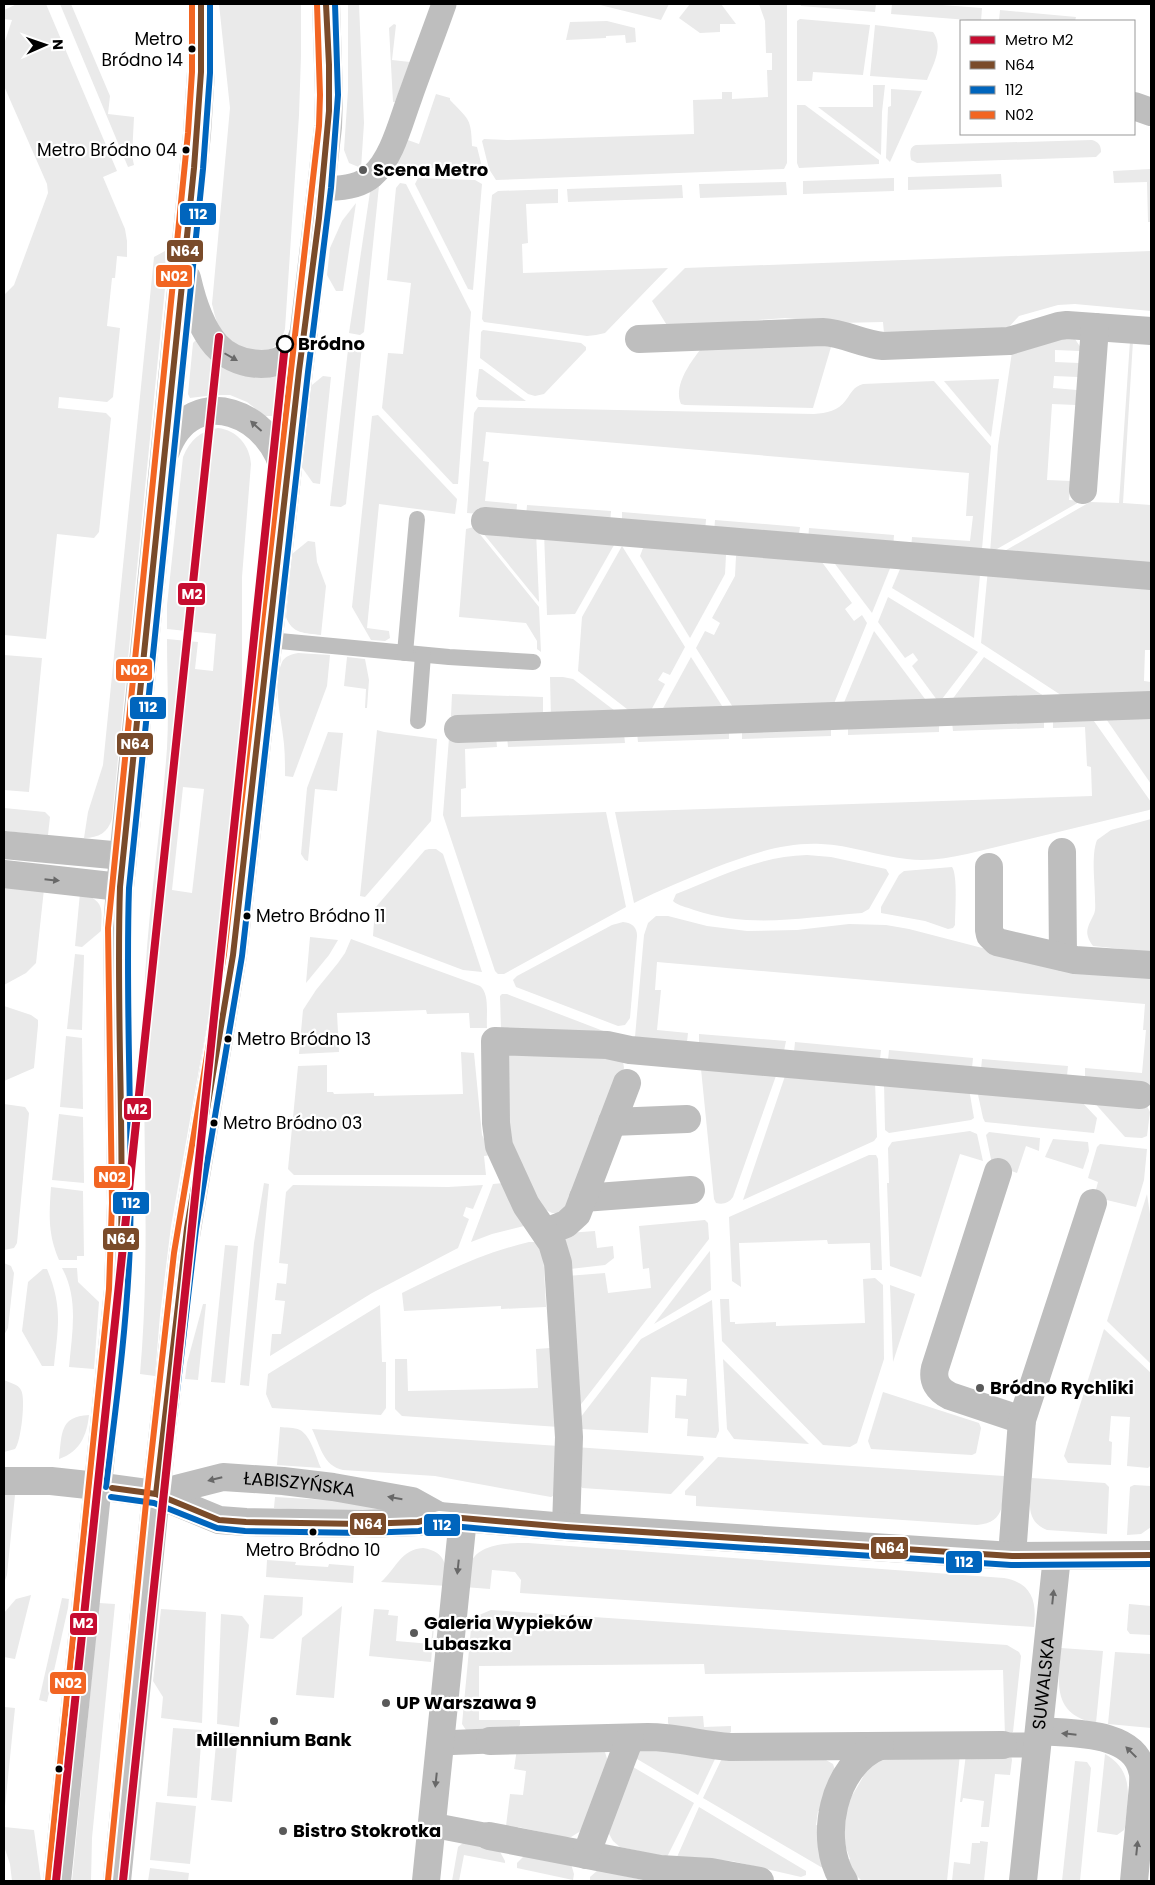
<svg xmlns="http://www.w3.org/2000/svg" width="1155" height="1885" viewBox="0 0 1155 1885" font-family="Poppins,sans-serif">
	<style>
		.green { fill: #eaeaea; fill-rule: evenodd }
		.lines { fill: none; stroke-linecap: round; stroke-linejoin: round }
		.service { stroke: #bebebe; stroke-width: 16 }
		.pedestrian { stroke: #bebebe; stroke-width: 25 }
		.minor { stroke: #bebebe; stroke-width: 28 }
		.tertiary { stroke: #bebebe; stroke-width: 28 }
		.secondary { stroke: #c1c1c1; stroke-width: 28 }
		.bus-1-casing { stroke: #fff; stroke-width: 10 }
		.bus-2-casing { stroke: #fff; stroke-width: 10 }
		.bus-3-casing { stroke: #fff; stroke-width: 10 }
		.bus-1 { stroke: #7a4b2a; stroke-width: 6 }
		.bus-2 { stroke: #0065bd; stroke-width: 6 }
		.bus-3 { stroke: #f26522; stroke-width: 6 }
		.metro-1-casing { stroke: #fff; stroke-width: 11 }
		.metro-1 { stroke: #c60c30; stroke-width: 8 }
		.oneway { fill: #6a6a6a }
		.oneway2 { fill: #686868 }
		.bus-dot { fill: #000; stroke: #fff; stroke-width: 2 }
		.poi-dot { fill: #595959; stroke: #fff; stroke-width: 2 }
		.stop-dot { fill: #fff; stroke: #000; stroke-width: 2.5 }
		.labels { text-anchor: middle; stroke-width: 4.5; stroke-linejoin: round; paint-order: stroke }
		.bus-label { font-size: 17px; fill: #000; stroke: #fff; text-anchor: start }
		.poi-label { font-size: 18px; font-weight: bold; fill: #000; stroke: #fff; text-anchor: start }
		.stop-label { font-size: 18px; font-weight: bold; fill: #000; stroke: #fff; text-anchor: start }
		.street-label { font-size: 18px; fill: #000; stroke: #fff }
		.line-badge { stroke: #fff; stroke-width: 2 }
		.badge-label { font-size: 14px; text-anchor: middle; font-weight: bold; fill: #fff }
	</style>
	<rect width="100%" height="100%" fill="#fff"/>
	<g class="green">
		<path d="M17,4h29l71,167 -14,6 22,52 2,12v16l-10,-1 -2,22h-3l-5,48 13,2 -7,69 -6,5 -48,-5 -1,11 48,5 5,5 -12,114 -5,6 -37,-4 -11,105 -42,-4v-340l10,-10 34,-92 -1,-9 -43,-98v-42l8,-24 -8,-1v-9z"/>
		<path d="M60,4h11l39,92 -2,18 26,3 -2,39 2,9 -6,2z"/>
		<path d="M219,4h82v52l-2,59 -14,214c-11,38 -51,23 -66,-3 -4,-7 -5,-15 -7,-22l18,-196z"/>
		<path d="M348,4h11l5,119 -3,45 -12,-5 -5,-13 4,-60z"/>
		<path d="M596,4h73l-8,16z"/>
		<path d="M690,4h31l15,20h-16v8l-20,1 -21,-15z"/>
		<path d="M759,4h28v159l-3,6 -288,11 -7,-11 -7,-28 2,-2 23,1 187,-6 -1,-34 29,-1v-7h10v7l36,-2 -1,-27h5v-17h-6l-1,-32z"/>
		<path d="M800,4h76l-1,8 -74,-6z"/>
		<path d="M892,4h37l53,4 -1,13 -90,-7z"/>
		<path d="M1000,10l76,7 -1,4h-76z"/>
		<path d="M800,19l70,6 -7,50 -50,-3 -1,9h-15v-60z"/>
		<path d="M607,21l28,7 1,14 -10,1 -1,-8 -19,1v2l-40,2 4,-18z"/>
		<path d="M394,24l2,1 -4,35 18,2 -15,40h-2l-4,-74z"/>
		<path d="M875,25l58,7c11,15 0,33 -6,48l-57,-4z"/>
		<path d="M873,85h12l-3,27 -1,43 -63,-48h55z"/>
		<path d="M891,89l31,2 -32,71 -4,-4 2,-51 3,-1z"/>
		<path d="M436,94l14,4v2c19,20 21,18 22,46l5,1 6,24 -82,-5 -5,-4 9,-23 14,5z"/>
		<path d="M797,105h8l74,55v4l-80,4 -2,-5z"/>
		<path d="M1092,140c7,2 9,6 9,12l-5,5 -179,6 -6,-3c-1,-6 -2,-13 5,-15z"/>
		<path d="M1151,169v53h-3l-1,-40 -33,1 -1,-12z"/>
		<path d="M1001,174l1,13 -94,3v-13z"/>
		<path d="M418,178l57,2 7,4 -9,106 -5,-1 -53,-105z"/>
		<path d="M894,178v13l-91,3v-13z"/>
		<path d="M786,182l1,13 -87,3 -1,-14z"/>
		<path d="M400,183l6,1 65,128 -13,172h-5l-71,-76 6,-55 15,1 8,-71 -24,-3 9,-92z"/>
		<path d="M682,185l1,13 -115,4 -1,-13z"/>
		<path d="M379,186l-15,146 -4,3 -11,-2 21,-141z"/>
		<path d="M558,189v14l-32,1 2,39 -6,1 1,29 145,-5 -63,65 -9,2 -9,1 -103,-14 -2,-3 10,-124 6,-4z"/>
		<path d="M356,203l-13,88h-7l-9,-16 3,-27 12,-27z"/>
		<path d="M165,251l1,27 -54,541c-4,13 -13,19 -28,19l4,-26 15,-47 51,-508z"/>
		<path d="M1151,251v60l-76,-7 -17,1 -39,11 -11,12 -124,5 -1,-11 -44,1 -54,-5 -117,9 -16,-26 33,-33z"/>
		<path d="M483,330l98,13 5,4v3l-42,44 -9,2 -7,-2 -48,-36 1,-26z"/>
		<path d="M1053,338l22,1 6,9 -1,3 -25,-1v12l24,1 -1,14 -24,-1 -1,12 24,2 -1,15 -24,-1 -5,76 24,1 -2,19 12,1 -91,52 8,-107 14,-94z"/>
		<path d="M827,340l4,7 -18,61 -128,-3 -4,-1c-8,-18 9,-41 19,-54z"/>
		<path d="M195,341h3l78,35 2,3 -6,37h-7l-18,-14 -17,-7h-16l-24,3 -2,-4 5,-51z"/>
		<path d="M349,341l11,1 2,3 -16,159 -5,3 -11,-1z"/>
		<path d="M1130,341h3l-10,162 28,2v64l-157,-12 96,-55 29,1z"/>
		<path d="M479,369h3l44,32 -47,-1 -3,-4z"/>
		<path d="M323,376l8,1 -11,107 -7,-1 -12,-17 9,-76 2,-5z"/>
		<path d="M999,379l-8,58 -47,-56z"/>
		<path d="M934,381l57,65 -9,103h-71l1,-12 58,4 3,-25h-7l3,-43 -483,-41 -3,29 6,1 -4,39 32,3 -1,13 -49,-4 7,-100 4,-6 336,7c13,-1 24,-3 32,-14 6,-8 7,-13 17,-16z"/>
		<path d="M378,415l79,84 -2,15 -76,-10 -12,124 22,3 1,7 -5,3 -14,-1 -19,-33 20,-191z"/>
		<path d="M218,428c19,2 32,18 33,36l-9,113v122l-2,36 -25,245 -44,246 -11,89 -5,61 -15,-2c11,-123 2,-246 4,-370 2,-85 17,-170 23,-256 2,-36 0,-73 0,-109l31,3 -3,27 18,2 3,-37 -49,-5v-24l16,-148c7,-17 17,-26 35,-29zM183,787l21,2 -12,104 -20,-3z"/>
		<path d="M527,505l84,6 -1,13 -84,-7z"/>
		<path d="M622,512l84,7 -1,14 -83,-8z"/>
		<path d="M715,520l85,7 -2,13 -84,-7z"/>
		<path d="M474,527l65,80 2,45 -4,-3v-8l-11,-18 -67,-6 7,-88z"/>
		<path d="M478,527l58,4 3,71z"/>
		<path d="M809,528l85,7 -1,13 -85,-7z"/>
		<path d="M544,532l74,6 -43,76 -28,1z"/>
		<path d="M646,540l73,6 7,9 -1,19 -35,64 -50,-82z"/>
		<path d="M308,541l7,1 2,20 9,24 -5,49c-16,-2 -29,-1 -35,-18l6,-63z"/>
		<path d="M622,546l63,101 -15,28 -7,-3 -5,8 7,4 -17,32h-12l-58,-45 4,-54z"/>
		<path d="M746,549l70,5 36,49 -7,6 9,12 8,-6 5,8 -34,83 -99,3 -38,-61 9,-17 9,4 6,-12 -8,-5 23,-42 1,-20z"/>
		<path d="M829,556l64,5 -21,52z"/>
		<path d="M903,562l77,13 -6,63 -82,-50z"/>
		<path d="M988,569l163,14v67h-6l-1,31 7,1v16l-81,3 -89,-58z"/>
		<path d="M888,597l90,55 -36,47 -5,1 -25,-34 6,-6 -5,-7 -8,5 -27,-36z"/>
		<path d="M874,631l54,72 -85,2z"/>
		<path d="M298,653l32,2 -3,31 -34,91 -8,-1c0,-11 0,-21 -1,-32 -2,-23 -12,-59 -2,-82 3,-6 10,-8 16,-9z"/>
		<path d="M4,655l38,3 -13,134 -25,-2z"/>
		<path d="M347,657l18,2 4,21 -2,28h-2l1,-19 -22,-3z"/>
		<path d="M691,657l33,52 -63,3z"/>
		<path d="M984,657l69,45 -105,3z"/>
		<path d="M550,677h13l10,2 50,38 -72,2z"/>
		<path d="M452,694l91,3v23l-85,3 -7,-7z"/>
		<path d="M1151,712v72l-49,-71z"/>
		<path d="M1089,714l62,88v7l-2,1 -182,44c-20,4 -40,8 -60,5 -29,-3 -57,-14 -86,-15 -38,-2 -72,11 -107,24 -27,11 -54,22 -80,35l-19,-91 477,-16 -1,-29 -4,-1 -2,-39 -32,1v-9z"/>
		<path d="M1044,719v9l-91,3 -1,-9z"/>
		<path d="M939,722v10l-91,3v-9z"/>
		<path d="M831,726v10l-89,3v-10z"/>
		<path d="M377,730l7,2 53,7 -6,82 -66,76 -5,-1z"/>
		<path d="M729,730v9l-91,3 -1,-9z"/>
		<path d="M328,732l15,1 -6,58 -22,-2 -7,72 -3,-1 -4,-6 6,-66z"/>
		<path d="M624,733l1,10 -117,4 -1,-10z"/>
		<path d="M496,737l1,10 -32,2 1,39 -5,1v28l145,-5 20,95 -122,67h-6l-3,-3 -52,-156 6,-77z"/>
		<path d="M4,808l41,4 5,5 -2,18 -44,-4z"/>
		<path d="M1151,819v133l-58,-6c-10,-14 -5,-19 1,-32 2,-4 1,-11 1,-16 0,-16 -4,-43 2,-58l14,-10z"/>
		<path d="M429,849h7l7,5 39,118 -19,-2 -90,-34 2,-28 50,-58z"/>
		<path d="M807,855l24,2 55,12 3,5 -20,35 -7,4c-59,4 -110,16 -168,-3 -7,-3 -16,-4 -21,-9l3,-7c42,-17 84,-38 131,-39z"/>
		<path d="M952,867c6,8 3,47 3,58l-2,3 -5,1 -23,-8 -44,-8v-6l18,-32 5,-4z"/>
		<path d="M4,884l40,5 -8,74 -10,10 -22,12z"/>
		<path d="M80,893c25,8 22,15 21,38l-19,16 -7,-1z"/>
		<path d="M656,916h12l39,10 40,5 50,-1 52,-6 37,1 23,4 124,32 118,16v110l-64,-6 -2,-3v-10l57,5 4,-43h-3l2,-26 -488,-42 -2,28h6l-4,40 31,3 -1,9 -52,-5 9,-102 4,-12z"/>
		<path d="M623,922c9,1 14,5 14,14l-7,82 -5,7 -7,1 -102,-39 -3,-7 4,-4 95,-51z"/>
		<path d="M310,937l28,3 -9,15 -23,28z"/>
		<path d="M351,939l129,47c10,8 6,29 7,42h-17l-1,-15 -42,1 -1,-4 -89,3 2,39 -40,2 4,-44 13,-20 22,-27 7,-10z"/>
		<path d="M75,954l9,1 -2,75 -15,-1z"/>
		<path d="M502,994h5l99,38 -105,-2 -1,-34z"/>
		<path d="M4,1006l27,9 7,5v5l-4,43 -30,13z"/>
		<path d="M699,1034l87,7 -2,10 -85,-8z"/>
		<path d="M66,1036l16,2 1,71 -23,-2z"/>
		<path d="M795,1042l86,8 -1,9 -86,-7z"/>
		<path d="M889,1050l84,8 -1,10 -84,-8z"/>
		<path d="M461,1052l13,1 8,82 10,20 -8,1 2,19h-192l-6,-6 10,-103 29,-1v27h6l1,2 40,-1v3l89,-2z"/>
		<path d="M508,1052l107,4 8,5 1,7 -53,137 -12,8h-7l-12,-6 -36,-72z"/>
		<path d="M982,1059l86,7 -1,10 -86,-7z"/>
		<path d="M701,1069l76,4 -44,124c-4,6 -10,8 -17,6l-2,-4z"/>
		<path d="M786,1073l89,8 2,56 -3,4 -131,59z"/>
		<path d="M884,1082l85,7 5,29 -3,2 -82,13 -4,-3z"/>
		<path d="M977,1090l102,9 18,19 -3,15 -109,-11 -2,-4z"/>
		<path d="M1092,1100l55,6 3,6 -3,24 -5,2 -17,-1z"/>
		<path d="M4,1104l21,3 4,6 -12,130 -3,5 -10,2z"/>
		<path d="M59,1114l24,3 1,66 -32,-3z"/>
		<path d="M970,1131l7,3 6,27 -23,-7 -39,123 -31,-11 -3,-83h2l-1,-35 4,-6z"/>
		<path d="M989,1132l51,6 -1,13 -13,-5 -9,27 -25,-9 -6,-29z"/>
		<path d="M1053,1139l35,3 1,9 -6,18 -38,-12z"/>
		<path d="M1100,1144l47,5 -3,31 -8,27 -42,-10 4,-15 -10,-4 9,-31z"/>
		<path d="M869,1155h7l2,4 4,111h-11l-1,-27 -42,1 -1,-4 -88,3 2,44 -9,-6 -3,-64z"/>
		<path d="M264,1183l5,1 -20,202 -9,-1 14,-142z"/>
		<path d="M504,1183l20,43 -32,8 -21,8 22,-58z"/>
		<path d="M293,1185l155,2 35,-2 -10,24 -7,-2 -3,9 6,3 -11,29 -86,45 -102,63 2,-22h9l4,-33 -10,-1 2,-17 9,1 2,-20 -9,-1 7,-71z"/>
		<path d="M51,1187l32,4 1,65h-7v4h-18c-11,-26 -10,-44 -8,-73z"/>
		<path d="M1147,1194l4,27v143l-44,-43z"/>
		<path d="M705,1220l3,3 1,16 -134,173 -8,-136 38,-3 3,20 43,-5 -2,-20 -6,1 -4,-43z"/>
		<path d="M595,1231l2,17 16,-2 1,12 -9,7 -35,4 -5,-33 3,-3z"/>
		<path d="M529,1242h7l7,8 3,57 -45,2v-3l-97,5 -2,-18c42,-21 81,-40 127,-51z"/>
		<path d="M225,1245l13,1 -13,137 -14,-1z"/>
		<path d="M710,1251l1,39 -57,34 55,-72z"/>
		<path d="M4,1263l7,3 3,7 -6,55 -4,7z"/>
		<path d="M62,1268h15l1,14 21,20 -5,67 -25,-2c3,-34 10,-68 -7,-99z"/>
		<path d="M43,1269h4c16,38 11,58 7,97h-12l-20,-35 6,-49z"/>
		<path d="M875,1278l8,7 1,74 -27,84 -7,4 -27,-2 -101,-104 -2,-42h9l1,23h5v2l41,-2v4l89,-3 -2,-44z"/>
		<path d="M890,1285l25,9 -22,68z"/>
		<path d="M712,1300l7,131 -3,7 -29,-2 1,-17 -13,-1 1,-23 10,1 1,-17 -36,-2 -3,56 -67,-4 -1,-11 61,-79z"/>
		<path d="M203,1304h3l-8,76 -13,-1 2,-16z"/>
		<path d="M380,1305l2,57h4v46l-5,7 -109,-7 -6,-14 2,-20z"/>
		<path d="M1104,1329l47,44v92l-3,3 -21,-2 3,-49 -19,-1 -2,25 3,1 -1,23 -43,-2 -4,-7z"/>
		<path d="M550,1348l9,79 -157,-11 -7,-7v-50h12l1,32 130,-3 -2,-39z"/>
		<path d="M723,1359l86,85 -75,-5 -7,-10z"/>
		<path d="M4,1380c6,3 14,4 17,10 5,8 0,52 -6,59l-11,3z"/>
		<path d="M883,1392l96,31 2,5 -5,25 -4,2 -101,-6 -3,-8z"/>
		<path d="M89,1415c-2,20 -9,37 -30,44 3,-24 0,-43 30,-44z"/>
		<path d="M280,1427c6,1 14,0 20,3 11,6 16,27 21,38l-44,-3z"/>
		<path d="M312,1429l247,17 -4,49 -4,2 -17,-3 -99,-18 -92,-6c-20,-4 -23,-25 -31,-41z"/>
		<path d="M575,1447l128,9 1,3 -33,35 -89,-6 -7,-10z"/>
		<path d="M718,1457l286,19c-1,23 3,47 -27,49l-281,-19v-10l-11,-1v-4z"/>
		<path d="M1032,1478l73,5 4,4 -2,47 -60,-4c-24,-10 -16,-31 -15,-52z"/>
		<path d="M1134,1485l17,1v41l-10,7 -14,1 3,-48z"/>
		<path d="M4,1495h11l-8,80 -3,8z"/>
		<path d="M275,1497l136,8v12l-137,-9z"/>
		<path d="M528,1543l476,35c28,5 33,23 30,49l-514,-34 1,-13 -6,-8 -23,-2 -2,19 -26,-2c2,-7 3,-16 6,-23 8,-21 39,-21 58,-21z"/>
		<path d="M423,1548c24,4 23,18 25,38l-67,-4c15,-13 20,-33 42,-34z"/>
		<path d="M267,1560l29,2 -1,3 33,2 1,-3 25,2 -1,17 -87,-6z"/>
		<path d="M31,1595l-16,64 -11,-2v-44l12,-14z"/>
		<path d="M264,1595l39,2 -1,18 -29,24 -13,-1z"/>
		<path d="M62,1598l7,1 -1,9 -21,94 -8,-2z"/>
		<path d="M99,1603l16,1 -23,234 -1,43h-19z"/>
		<path d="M1129,1604l22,2v29l-21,-1 -3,-4z"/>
		<path d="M342,1606l-8,92 -38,-3 6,-57z"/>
		<path d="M161,1609l45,3 -4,111 -41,-5 2,-21 -10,-16z"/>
		<path d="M374,1609l15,1 -1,5 10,1 -2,25 35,3 2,-19 1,1 -3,36 -62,-6z"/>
		<path d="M491,1610l516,35 12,7 2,4 -8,76 -8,5 -2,-67 -298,4 -1,-10 -225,2v54h41v5l-6,7 -46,1 -6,-9 10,-106z"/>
		<path d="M221,1614l21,2 7,9 -10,102 -22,-3z"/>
		<path d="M1061,1648l42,3 -7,72c-44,-8 -38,-40 -35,-75z"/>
		<path d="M1115,1652l36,2v74l-43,-4z"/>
		<path d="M4,1707l11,1 -10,99h-1z"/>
		<path d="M703,1716l1,11 27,-1v6l-7,6 -52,-8 -4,-7v-6z"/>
		<path d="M173,1728l29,2 -5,68 -30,-2z"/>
		<path d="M217,1732l21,2 -6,68 -21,-2z"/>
		<path d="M643,1747l72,12 -17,36 -66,-39z"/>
		<path d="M517,1749l84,1 4,2 3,10 -24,67 -13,8h-7l-46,-10 -3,9 -10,-2 5,-40 13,1 3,-24 -12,-2z"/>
		<path d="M724,1754l95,2 14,8 3,9 -13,38h-5l-2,14 5,1 4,41h-4l-118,-69z"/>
		<path d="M960,1754l-13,127h-85l-10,-10 -6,-10 4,-2 -5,-14 -3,-35c12,-15 21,-34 32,-52z"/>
		<path d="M966,1754l45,1 1,5 -2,15 -15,-1 -6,53h-8l3,-26 -21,-3 -1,4h-2z"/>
		<path d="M1105,1754c30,17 23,44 20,73l-1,3 -7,5 -20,-3z"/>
		<path d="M1075,1761l12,1 4,6 -11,113h-18z"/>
		<path d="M628,1764l66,39 -27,54 -47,-10 -7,-6 -5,-9z"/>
		<path d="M156,1802l40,4 -6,58 -40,-4z"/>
		<path d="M699,1807l107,64v4l-5,2 -69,-16 -55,-4z"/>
		<path d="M4,1827l30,3 7,51h-29l-2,-17 -6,-18z"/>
		<path d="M980,1841l8,1 -4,39h-32l2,-19 16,2 2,-21h8z"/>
		<path d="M463,1843l36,7 6,11v2l-41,-8 -5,26h-7l6,-34z"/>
		<path d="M525,1855l46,9 3,10 -1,6 -56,-12v-5z"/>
		<path d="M150,1868l39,5 -1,8h-40z"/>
		<path d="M598,1870l45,10 1,1h-54v-4z"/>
	</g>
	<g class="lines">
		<g class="service">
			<path d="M269,640l180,17 84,5"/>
			<path d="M405,653l12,-134"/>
			<path d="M418,721l5,-66"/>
		</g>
		<g class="pedestrian">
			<path d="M321,188c17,1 38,-1 51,-12 20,-17 29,-55 38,-79 11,-31 23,-62 34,-93"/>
			<path d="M440,1743l50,-2"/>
			<path d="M1003,1745h34"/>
			<path d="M432,1825l57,11"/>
		</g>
		<g class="minor">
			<path d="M1134,106l17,6"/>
			<path d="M639,339l184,-7c21,1 39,12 60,14l126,-5 50,-15 8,-1 84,6"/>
			<path d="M1083,490l12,-163"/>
			<path d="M485,521l666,55"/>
			<path d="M458,729l693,-24"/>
			<path d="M4,845l119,11"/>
			<path d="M1062,852l1,105"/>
			<path d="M989,867v63l1,5 7,7 78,18 76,5"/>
			<path d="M4,874l116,13"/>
			<path d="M612,1122l75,-3"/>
			<path d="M998,1172l-63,196c-3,13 3,22 15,28l72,24"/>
			<path d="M583,1198l108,-8"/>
			<path d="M546,1232l20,-8 11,-10 50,-131"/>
			<path d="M4,1481h47l46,5"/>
			<path d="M566,1527l3,-90 -11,-174 -6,-20 -26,-38 -27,-59 -3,-23 -1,-82 112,4 23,5 510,45"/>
			<path d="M1012,1556l10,-136 71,-217"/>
			<path d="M1039,1731c31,3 94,-1 103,39 2,5 1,10 1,16l-9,95"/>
			<path d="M490,1741l158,-4c28,0 54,8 82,10l273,-2"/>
			<path d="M489,1836l171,33 51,3 49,9"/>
			<path d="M586,1855l44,-117"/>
			<path d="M426,1881l37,-363"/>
			<path d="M844,1881c-27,-40 -11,-117 36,-135"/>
			<path id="s1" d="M1023,1881l34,-325"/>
		</g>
		<g class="tertiary">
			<path d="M97,1486l59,8 63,26 27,2 117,2 55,-2 21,-6 127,11 446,29 139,-1"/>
			<path id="s2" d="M156,1494l67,-17 60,4 50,6 79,14 27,15"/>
		</g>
		<g class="secondary">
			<path d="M187,278c5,22 14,50 29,67 18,20 57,27 77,7 6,-5 8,-13 11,-20"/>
			<path d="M166,451c26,-72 110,-37 119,26"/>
			<path d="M57,1881l61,-591 3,-87 -4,-274 3,-42 77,-753 4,-62v-68"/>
			<path d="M117,1881l39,-387 27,-240 50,-299 66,-584 22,-183 7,-61 1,-32 -3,-91"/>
		</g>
		<defs>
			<g id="bus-1">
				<path d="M97,1486c10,-81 22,-162 24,-244 3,-118 -5,-237 -1,-355l74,-719 7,-96v-68"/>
				<path d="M112,1488l44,6 63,26 27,2 117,2 55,-2 21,-6 127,11 446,29 139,-1"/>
				<path d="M156,1494l31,-266 46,-273 66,-584 20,-153 10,-107v-46l-3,-61"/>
			</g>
			<g id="bus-2">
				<path d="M106,1487c10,-81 21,-162 24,-244 3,-119 -5,-237 -1,-355l74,-719 7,-96v-69"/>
				<path d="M165,1495l31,-266 46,-273 66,-584 23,-184 7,-93 -3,-91"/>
				<path d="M111,1497l43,6 63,25 28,3 118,2 56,-2 21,-6 125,11 446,29 140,-1"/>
			</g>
			<g id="bus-3">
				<path d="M48,1880l61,-591 3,-86 -4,-275 80,-795 4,-61v-68"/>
				<path d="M108,1880l39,-387 27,-240 50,-299 95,-828 1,-31 -3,-91"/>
			</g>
		</defs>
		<use href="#bus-1" class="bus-1-casing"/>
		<use href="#bus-2" class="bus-2-casing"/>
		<use href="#bus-3" class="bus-3-casing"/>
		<use href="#bus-1" class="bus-1"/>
		<use href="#bus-2" class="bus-2"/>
		<use href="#bus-3" class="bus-3"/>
		<defs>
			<g id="metro-1">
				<path d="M56,1881l163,-1544"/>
				<path d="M123,1881l162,-1537"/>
			</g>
		</defs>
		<use href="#metro-1" class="metro-1-casing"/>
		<use href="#metro-1" class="metro-1"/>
	</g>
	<defs><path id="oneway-solid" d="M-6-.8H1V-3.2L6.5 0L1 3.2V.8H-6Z" transform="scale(1.25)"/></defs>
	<g class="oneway">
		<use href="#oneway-solid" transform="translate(231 357) rotate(30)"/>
		<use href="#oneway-solid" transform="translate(256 426) rotate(-138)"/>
	</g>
	<g class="oneway2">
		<use href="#oneway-solid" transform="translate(52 880) rotate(6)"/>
		<use href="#oneway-solid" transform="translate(215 1479) rotate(166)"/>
		<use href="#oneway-solid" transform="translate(395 1498) rotate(-170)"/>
		<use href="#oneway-solid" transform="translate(458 1567) rotate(96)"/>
		<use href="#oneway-solid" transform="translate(1053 1597) rotate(-84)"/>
		<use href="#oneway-solid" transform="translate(1069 1734) rotate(-174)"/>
		<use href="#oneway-solid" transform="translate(1131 1752) rotate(-135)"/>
		<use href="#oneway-solid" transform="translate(436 1780) rotate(96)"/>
		<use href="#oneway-solid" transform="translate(1137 1848) rotate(-84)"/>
	</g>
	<g class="bus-dot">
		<circle cx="192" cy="49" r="4.5"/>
		<circle cx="186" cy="150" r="4.5"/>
		<circle cx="247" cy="916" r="4.5"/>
		<circle cx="228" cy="1039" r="4.5"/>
		<circle cx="214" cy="1123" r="4.5"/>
		<circle cx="313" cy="1532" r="4.5"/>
		<circle cx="59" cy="1769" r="4.5"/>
	</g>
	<g class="poi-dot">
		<circle cx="363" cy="170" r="5"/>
		<circle cx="980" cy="1388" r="5"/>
		<circle cx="414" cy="1633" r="5"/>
		<circle cx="386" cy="1703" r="5"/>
		<circle cx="274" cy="1721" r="5"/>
		<circle cx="283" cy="1831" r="5"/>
	</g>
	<circle class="stop-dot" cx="285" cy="344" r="8"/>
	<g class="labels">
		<g class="bus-label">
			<text x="183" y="45" text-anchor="end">Metro<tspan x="183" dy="21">Bródno 14</tspan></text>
			<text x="177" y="156" text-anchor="end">Metro Bródno 04</text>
			<text x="256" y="922">Metro Bródno 11</text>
			<text x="237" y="1045">Metro Bródno 13</text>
			<text x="223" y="1129">Metro Bródno 03</text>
			<text x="313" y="1556" text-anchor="middle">Metro Bródno 10</text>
		</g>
		<g class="poi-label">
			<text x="373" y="176">Scena Metro</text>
			<text x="990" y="1394">Bródno Rychliki</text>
			<text x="424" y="1629">Galeria Wypieków<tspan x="424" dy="21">Lubaszka</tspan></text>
			<text x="396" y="1709">UP Warszawa 9</text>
			<text x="274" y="1746" text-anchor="middle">Millennium Bank</text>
			<text x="293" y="1837">Bistro Stokrotka</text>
		</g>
		<g class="stop-label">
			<text x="298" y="350">Bródno</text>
		</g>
		<g class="street-label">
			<text dy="6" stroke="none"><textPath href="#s2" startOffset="146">ŁABISZYŃSKA</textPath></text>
			<text dy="6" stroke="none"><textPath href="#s1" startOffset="199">SUWALSKA</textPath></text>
		</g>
	</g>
	<g class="line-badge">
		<rect x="179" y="202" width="38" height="24" rx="5" fill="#0065bd"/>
		<rect x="166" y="239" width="38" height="24" rx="5" fill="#7a4b2a"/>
		<rect x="155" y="264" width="38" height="24" rx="5" fill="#f26522"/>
		<rect x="177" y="582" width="29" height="24" rx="5" fill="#c60c30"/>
		<rect x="115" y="658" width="38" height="24" rx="5" fill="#f26522"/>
		<rect x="129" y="696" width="38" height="24" rx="5" fill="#0065bd"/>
		<rect x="116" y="732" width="38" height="24" rx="5" fill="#7a4b2a"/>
		<rect x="123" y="1097" width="29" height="24" rx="5" fill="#c60c30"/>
		<rect x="93" y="1165" width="38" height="24" rx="5" fill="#f26522"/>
		<rect x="112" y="1191" width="38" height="24" rx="5" fill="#0065bd"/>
		<rect x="102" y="1227" width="38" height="24" rx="5" fill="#7a4b2a"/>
		<rect x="349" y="1512" width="38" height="24" rx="5" fill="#7a4b2a"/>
		<rect x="423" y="1513" width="38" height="24" rx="5" fill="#0065bd"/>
		<rect x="870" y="1536" width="39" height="24" rx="5" fill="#7a4b2a"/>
		<rect x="945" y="1550" width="38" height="24" rx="5" fill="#0065bd"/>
		<rect x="69" y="1612" width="29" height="24" rx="5" fill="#c60c30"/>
		<rect x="49" y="1671" width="38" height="24" rx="5" fill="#f26522"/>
	</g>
	<g class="badge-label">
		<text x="198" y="219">112</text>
		<text x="185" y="256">N64</text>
		<text x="174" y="281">N02</text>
		<text x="192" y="599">M2</text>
		<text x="134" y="675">N02</text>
		<text x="148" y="712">112</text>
		<text x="135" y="749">N64</text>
		<text x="137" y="1114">M2</text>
		<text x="112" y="1182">N02</text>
		<text x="131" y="1208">112</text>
		<text x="121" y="1244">N64</text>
		<text x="368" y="1529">N64</text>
		<text x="442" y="1530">112</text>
		<text x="890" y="1553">N64</text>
		<text x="964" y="1567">112</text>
		<text x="83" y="1628">M2</text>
		<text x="68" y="1688">N02</text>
	</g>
	<rect width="1155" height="1885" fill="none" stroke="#000000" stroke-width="10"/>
	<rect x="960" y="20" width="175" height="115" fill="#ffffff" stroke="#999999"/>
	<rect x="970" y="36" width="25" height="8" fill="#c60c30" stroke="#999999"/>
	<text x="1005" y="45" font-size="15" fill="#000000">Metro M2</text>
	<rect x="970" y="61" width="25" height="8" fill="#7a4b2a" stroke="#999999"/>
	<text x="1005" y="70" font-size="15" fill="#000000">N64</text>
	<rect x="970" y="86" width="25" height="8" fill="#0065bd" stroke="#999999"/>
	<text x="1005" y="95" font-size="15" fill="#000000">112</text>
	<rect x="970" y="111" width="25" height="8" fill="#f26522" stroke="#999999"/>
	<text x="1005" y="120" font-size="15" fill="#000000">N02</text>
	<g transform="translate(45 45) rotate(88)" stroke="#ffffff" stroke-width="4" paint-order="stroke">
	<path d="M0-4L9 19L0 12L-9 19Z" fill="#000000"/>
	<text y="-8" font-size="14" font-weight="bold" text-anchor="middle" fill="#000000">N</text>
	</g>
</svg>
